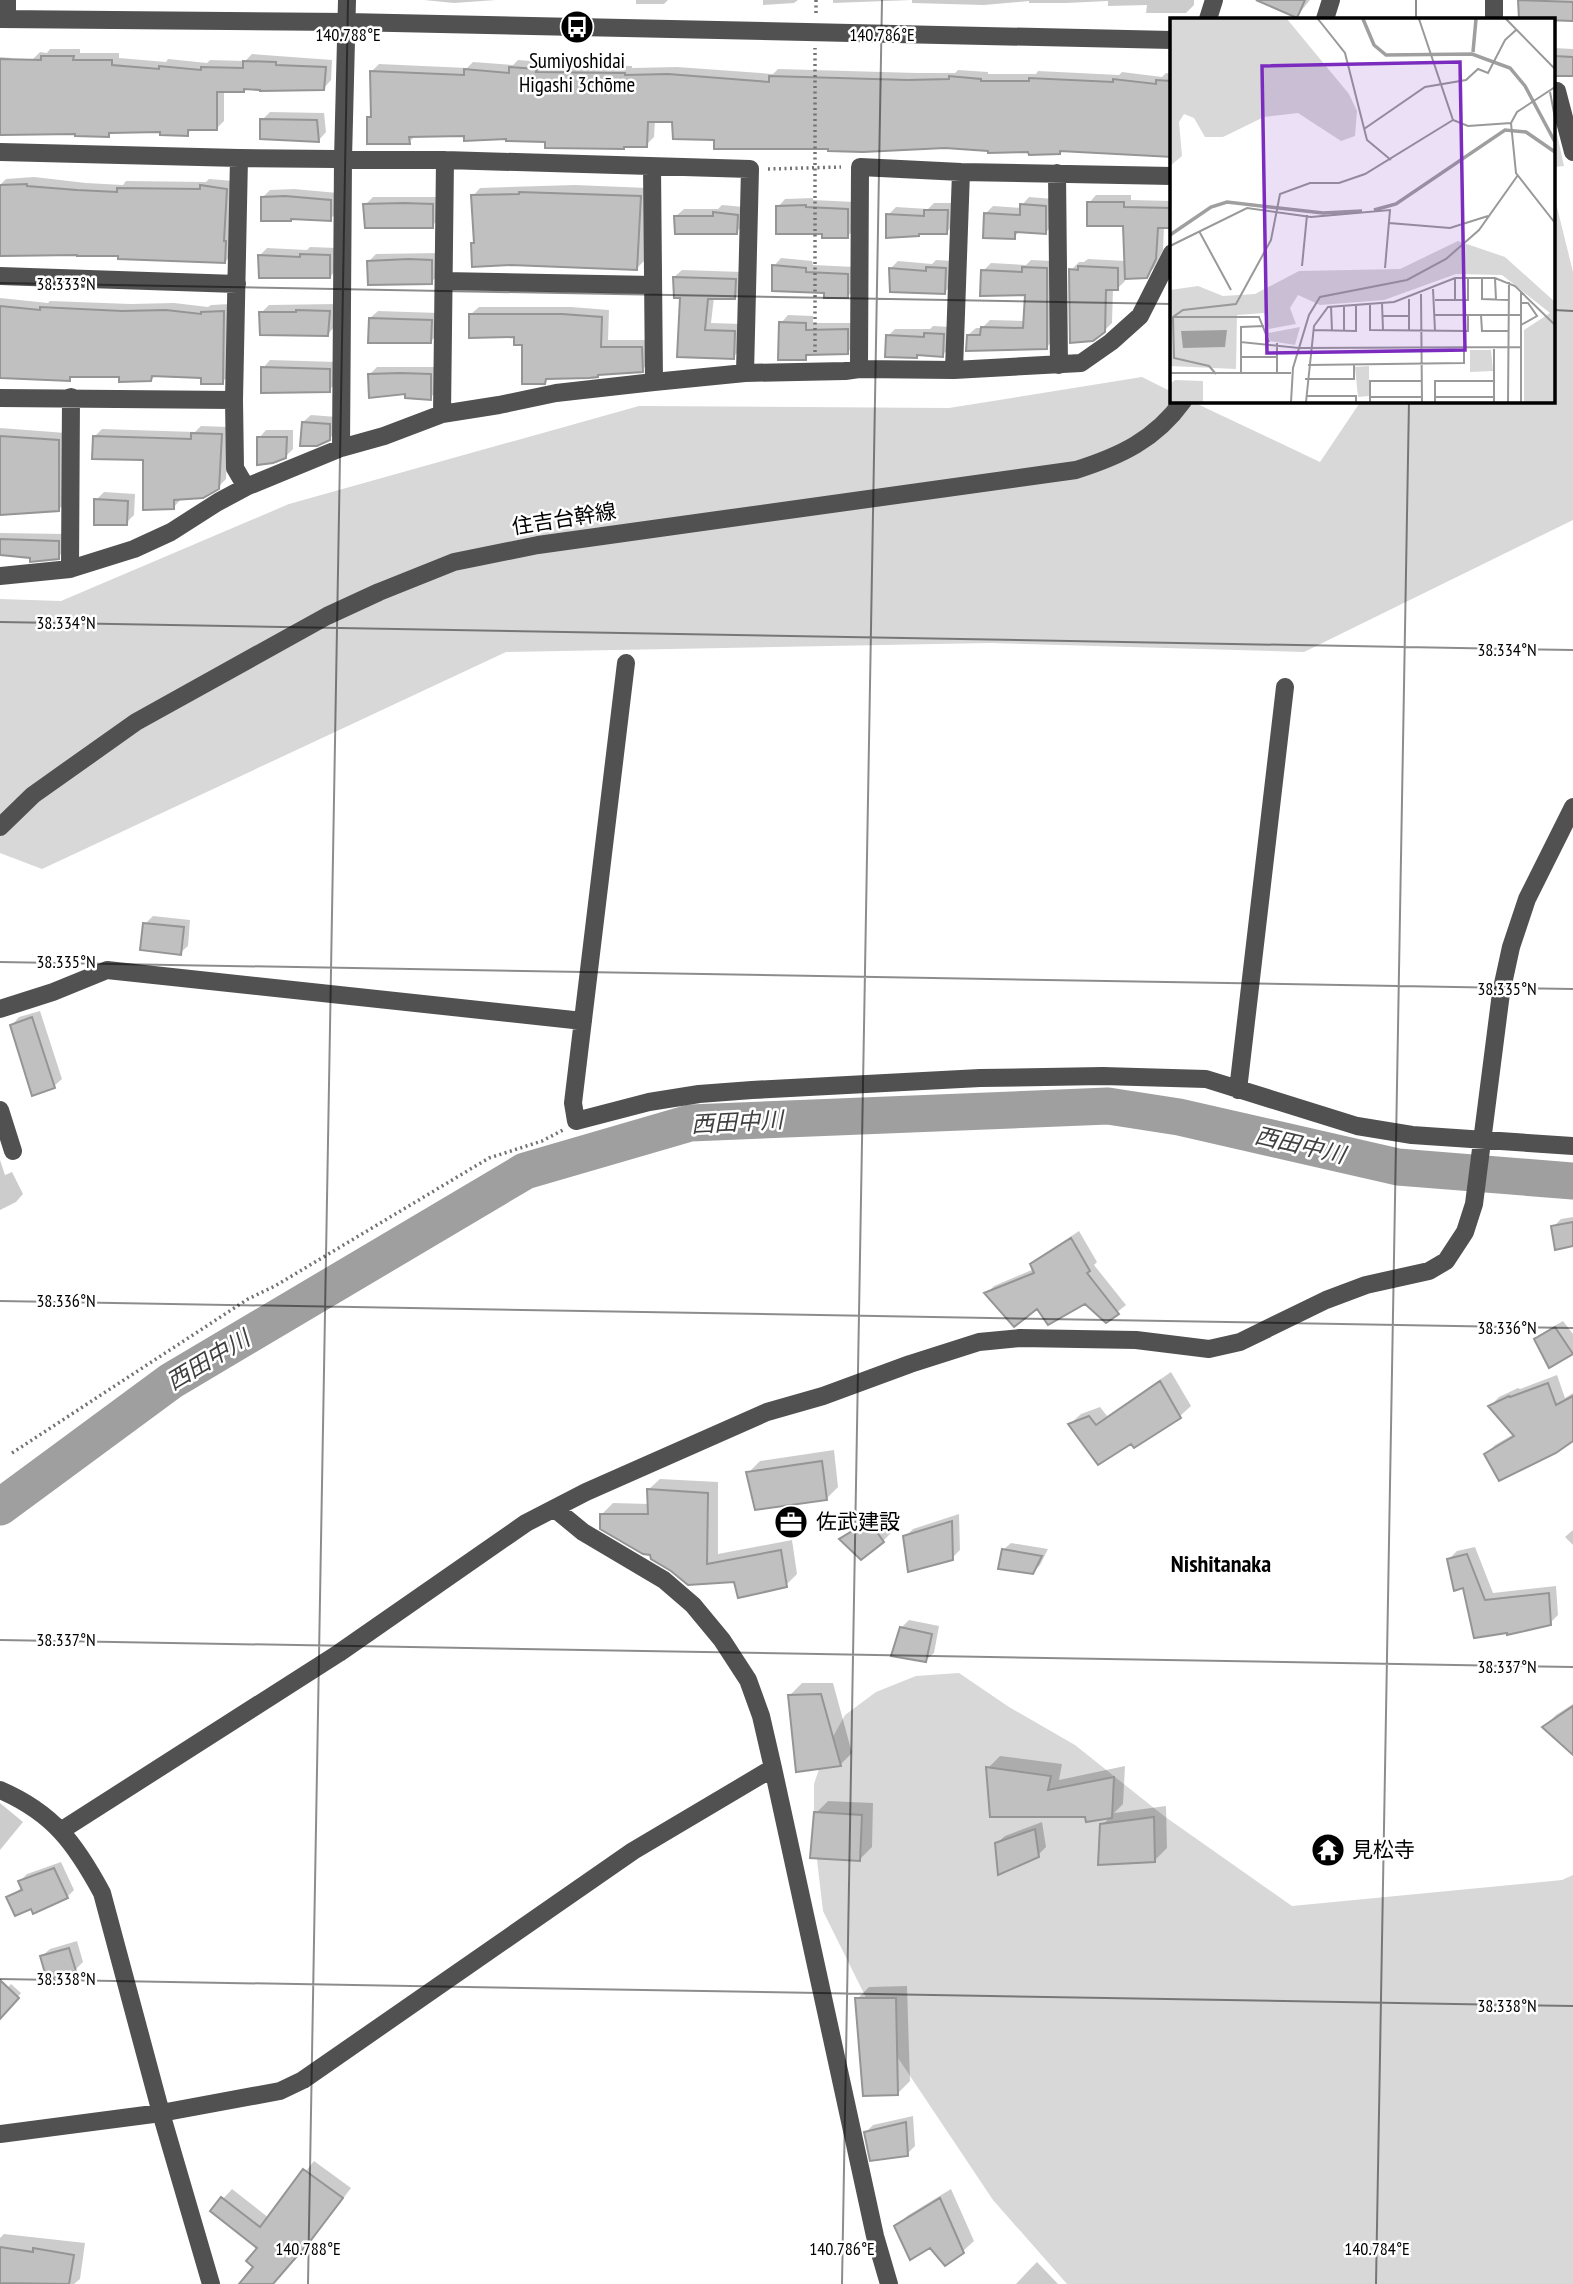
<svg xmlns="http://www.w3.org/2000/svg" width="1573" height="2284" viewBox="0 0 1573 2284" font-family="'PT Sans Narrow','Noto Sans JP',sans-serif">
<style>
.green{fill:#d8d8d8}
.shadow{fill:#0003}
.lines{fill:none;stroke-linecap:round;stroke-linejoin:round}
.river{stroke:#9f9f9f;stroke-width:37}
.building{fill:#c0c0c0;stroke:#959595;stroke-width:2}
.path{stroke:#737373;stroke-width:3.5;stroke-dasharray:2 3.5;stroke-linecap:butt}
.minor{stroke:#515151;stroke-width:18}
.ticks{fill:none;stroke:#000;stroke-width:2;stroke-opacity:0.45}
.labels{text-anchor:middle;stroke-width:5;stroke-linejoin:round;paint-order:stroke}
.poi-label{font-size:21px;fill:#000;stroke:#fff;text-anchor:start}
.street-label{font-size:21px;fill:#000;stroke:#fff}
.water-label{font-size:23px;font-style:italic;fill:#404040;stroke:#fff}
.quarter-label{font-size:24px;font-weight:bold;fill:#000;stroke:#fff}
.inset-river{fill:none;stroke:#9f9f9f;stroke-width:3.5}
.inset-road{fill:none;stroke:#999;stroke-width:2}
.view{fill:#7b2cbf;fill-opacity:0.15;stroke:#7b2cbf;stroke-width:3.5}
.inset-edge{fill:none;stroke:#000;stroke-width:3.5}
.ticks-label{font-size:18px;text-anchor:middle;fill:#000;stroke:#fff;stroke-width:5;stroke-linejoin:round;paint-order:stroke}
</style>
<rect width="100%" height="100%" fill="#fff"/>
<path class="green" d="M1554,120L1564,166L1554,167Z
M1554,195L1573,272V520L1304,652L990,643L506,652L42,869L0,853V599L61,601L289,504L639,406L949,408L1142,377L1172,392V401H1191L1320,462L1361,401H1554Z
M959,1673L1009,1707L1075,1745L1164,1816L1292,1906L1562,1880L1573,1875V2284H1067L993,2200L890,2046L823,1911L814,1834V1784L825,1751L845,1715L876,1692L916,1676Z"/>
<path class="shadow" d="M424,0H496L454,3Z
M636,0H668L664,4H636Z
M760,0H798L794,3L763,5V0Z
M833,0H1194V5L1186,13H1146L1147,5L1108,6V1L1066,3H1029V1L984,5L912,3V0L833,3Z
M1260,0H1310L1297,16Z
M1573,0V22H1570L1569,19H1520V0Z
M1554,48L1573,49V74H1554Z
M50,49H80V53H119V58L166,62L168,59L207,63L210,60L245,61L252,54L332,60L331,80L324,88L246,87L243,90L224,91V121L216,129L193,128L187,134L162,130L113,131L109,135L77,132H0V57L11,58L12,73L32,60L40,52L47,53Z
M518,60L543,62V65L632,66V68L677,67L773,74L778,69L917,73H955L958,70L988,72V74H1036L1038,71L1119,75L1122,72L1162,77L1166,73L1172,74V155L945,147H830L716,139L674,120H655L654,137L646,145L465,135H416L409,142L369,118L373,114L371,72L379,64L467,68L473,62L513,65Z
M270,112L324,113L326,132L319,140L262,120Z
M34,177L86,183L123,185L126,181L206,182L209,179L234,181L232,254L225,262L119,255H0V185L6,179Z
M575,185L648,188L644,261L636,269L473,244L476,241L473,196L480,188Z
M294,189L338,193V212L330,219L262,198L270,190Z
M1096,195H1131V200L1172,201V226H1164L1163,250L1154,268L1146,276L1125,277V281L1117,289L1113,288L1112,323L1104,331L1071,270L1079,262H1084L1088,259L1126,261L1125,225L1089,203Z
M373,197H440V218L432,226L365,205Z
M1029,197L1053,199V225L1046,232L1020,231L1014,237L985,214L993,206L1022,208V205Z
M813,198V200L855,202V228L848,236L778,207L785,199Z
M934,203H955L954,224L947,232L888,215L896,207L928,209Z
M722,205L744,207V225L736,232L676,216L684,209H718Z
M310,247L337,248V269L330,277L260,255L267,248L307,250Z
M439,253V275L431,282L369,261L376,254Z
M781,258L812,261L813,265L855,267V289L847,297L825,291L774,266Z
M936,260L953,261L952,284L945,292L890,269L898,261L932,264Z
M1031,260L1054,261V339L1047,347L968,335L976,328H982L990,320L1025,321L1027,293L983,271L991,263L1026,265Z
M682,270L743,272L742,290L735,297H714L711,323L742,324L741,349L733,357L679,355L682,296L674,277Z
M0,298L48,303L50,301L131,304L174,303L208,307L211,305L231,304L230,375L222,382L203,377L155,375L151,380L121,375H73L69,379L0,378Z
M336,304L335,326L328,334L261,313L269,305Z
M479,307H571L609,310L608,340H649V362L642,370L549,377L544,382L524,343L516,335L471,314Z
M378,311L439,313L438,334L431,341L370,318Z
M788,315L813,316V323H855V345L847,353H810L805,359L781,323Z
M933,326L951,327L950,348L942,355L919,354L916,356L888,336L895,329H930Z
M270,360L337,362V382L329,390L263,368Z
M377,367H438V390L430,398L406,392L370,374Z
M311,415L337,417V431L329,439L303,422Z
M201,426L229,427L226,479L218,487L181,499L174,507L145,458L94,437L102,429L195,432Z
M0,428L66,433V502L58,510L0,514Z
M266,430H293V449L285,457L259,438Z
M104,492L135,494L134,515L126,523L96,500Z
M0,533L66,534V549L58,557L0,554Z
M153,916L190,920L188,946L180,953L145,924Z
M40,1011L62,1079L54,1086L12,1025L19,1017Z
M0,1160L5,1175L12,1172L23,1194L16,1202L0,1210Z
M1573,1217V1244L1553,1227L1561,1219Z
M1079,1231L1097,1262L1094,1265L1126,1305L1106,1321L1085,1302L1037,1307L987,1293L994,1286L1034,1269L1032,1264L1040,1257Z
M1563,1321L1573,1334V1352L1550,1365L1536,1339L1544,1332Z
M1171,1372L1191,1406L1180,1416L1131,1442L1070,1424L1081,1414L1100,1407L1107,1416Z
M1557,1375L1565,1398L1573,1393V1438L1486,1454L1495,1445L1514,1434L1490,1406L1499,1397L1518,1388L1520,1389Z
M834,1450L838,1487L826,1499L748,1473L760,1461Z
M660,1479L718,1482V1554L792,1540L797,1574L786,1585L736,1580L652,1553L601,1515L613,1503L649,1504L648,1490Z
M959,1514L960,1550L952,1558L905,1537L913,1529Z
M877,1515L891,1533L883,1541L842,1539L849,1532Z
M1573,1530V1545L1565,1537Z
M1011,1543L1048,1549L1040,1565L1032,1573L1003,1550Z
M1475,1547L1493,1593L1556,1586L1558,1615L1550,1623L1476,1636L1464,1586L1449,1559L1457,1551Z
M909,1620L939,1626L934,1653L926,1660L901,1628Z
M802,1683H833L852,1753L840,1765L790,1695Z
M1573,1704V1752L1544,1727L1556,1715Z
M1000,1756L1062,1764L1059,1780L1125,1766L1123,1804L1114,1813L1166,1806L1167,1848L1155,1860L1102,1825L1111,1816H1086L988,1768Z
M828,1801L873,1803L872,1847L860,1859L816,1813Z
M0,1803L23,1822L0,1850Z
M1042,1822L1046,1847L1038,1855L997,1843L1005,1836Z
M61,1862L74,1890L67,1897H8L23,1887L20,1881L27,1874Z
M77,1941L83,1962L75,1970L42,1956L50,1949Z
M11,1984L21,1993L7,2009L0,2003V1996Z
M907,1986L910,2081L898,2093L857,1999L869,1987Z
M913,2116L915,2146L907,2154L866,2132L873,2125Z
M314,2161L351,2188L320,2229L273,2284H242L256,2267L260,2248L212,2211L232,2189L269,2218Z
M951,2189L974,2241L963,2251L931,2246L897,2226L907,2216Z
M4,2234L85,2243L80,2279L74,2284H22L0,2281V2238Z
M1037,2262L1058,2284H1016L1030,2269Z"/>
<g class="lines">
<path class="river" d="M0,1507L171,1381L525,1171L690,1123L1108,1106L1179,1117L1398,1167L1573,1181"/>
</g>
<path class="building" d="M1256,0H1305L1297,18Z
M1518,0L1573,2V21L1519,19Z
M41,56H74L73,60H112V65L159,69V66L201,70V67L243,68V61L276,62V65L326,67L324,90L260,91V90L244,89V92H217V130H188V136L160,135V132L109,133V137L75,136V134L0,135V59L41,60Z
M1554,56L1573,57V76H1554Z
M509,67L537,69L536,72L625,73V75L668,74L769,82V76L908,80L949,79V76L981,79V81H1029V78L1113,82V79L1156,84V80L1172,81V157L1060,151V154L1029,155L1028,152L988,153V151L945,148L863,152L828,151V149H714V140L673,139L672,122H648L647,147H624V149L545,148V142L506,141V139L464,141V136L409,137L410,144H367V117H371L370,71L464,75V69L509,73Z
M260,119L317,120L319,142L260,139Z
M27,184V186L77,190L117,192V188L200,189V185L227,189L224,241H226L225,263L118,259V256H77V255L0,256V185Z
M519,192L641,196L637,270L511,265L472,267L471,243H474L471,195L519,194Z
M285,196L331,200V221L291,219V221H261V197Z
M1087,202H1124V207L1172,208V228H1158L1156,259L1147,278L1125,279L1123,226H1087Z
M404,203L433,204V228H365L363,204Z
M1020,204L1046,206V234L1015,232V239L983,238L984,213L1020,215Z
M806,205V207L848,209V238H822V234H776V206Z
M924,210H948L947,234H919V236L886,238V214L924,216Z
M713,212L738,215L737,234H675L674,216H713Z
M300,254L330,255V278H259L258,255L300,257Z
M408,259L432,260V284L368,285L367,261Z
M772,265L806,268V272L848,274V298H824V293L772,291Z
M1078,266L1118,268V290H1106L1105,332L1093,341L1070,343L1069,269L1078,270Z
M926,267L946,268L945,294L890,292L889,268L926,271Z
M1022,267L1047,268V349L966,351L967,335H980L981,327L1023,328L1025,295L980,296L981,270L1022,272Z
M673,277L736,279L735,299H708L705,330L735,331L734,359L677,357L680,298H674Z
M0,306L40,310V307L122,311L166,310L201,314V312L224,311L223,384H201V378L152,376L151,381L119,382V377H70V381L0,378Z
M296,310L330,311L328,336L260,335L259,312H296Z
M469,314H562L602,317L601,347H642L643,372L598,375V377L589,378L546,379L545,384H522V345H514V337L469,338Z
M369,318L432,320L431,343H368Z
M779,322L806,323V330L848,329V354L806,355V360H778Z
M924,333L944,334L943,357L917,355V358L885,357L886,335L924,337Z
M261,367L330,369V392L261,393Z
M400,373L431,374V400L405,398V394L369,398L368,374Z
M302,422L330,424V440L317,446H300Z
M191,433L222,434L219,489L203,498L174,500V509L143,510V460L92,459L93,436L191,439Z
M0,436L59,440V511L0,515Z
M257,437H287L286,458L273,463L257,465Z
M94,499L128,501L127,525H94Z
M0,539L59,541V559L30,562V558L0,555Z
M143,923L184,927L181,955L140,950Z
M32,1017L55,1088L32,1096L10,1025Z
M1573,1222V1246L1555,1250L1551,1226Z
M1071,1238L1090,1271L1087,1273L1119,1314L1106,1323L1085,1304L1048,1325L1037,1309L1014,1327L984,1293L1034,1273L1030,1264Z
M1555,1327L1573,1354L1549,1368L1534,1339Z
M1160,1381L1181,1418L1134,1448L1131,1444L1098,1465L1068,1424L1089,1416L1096,1425Z
M1548,1383L1556,1405L1573,1396V1441L1556,1453L1499,1481L1484,1454L1514,1436L1488,1406L1509,1396L1510,1397Z
M822,1461L827,1500L755,1510L746,1472Z
M647,1489L708,1493L707,1564L781,1550L787,1587L738,1598L734,1582L688,1585L671,1571L651,1559L650,1555L643,1554L600,1529V1514H648Z
M869,1521L884,1542L861,1560L839,1539Z
M952,1521L953,1560L908,1572L903,1536Z
M1002,1549L1042,1556L1033,1574L998,1569Z
M1467,1554L1485,1600L1549,1593L1551,1625L1507,1635V1633L1474,1638L1463,1588L1454,1591L1447,1559Z
M900,1627L932,1634L926,1662L891,1656Z
M821,1694L841,1766L796,1772L788,1695Z
M1573,1706V1755L1542,1727Z
M986,1767L1051,1776L1048,1790L1114,1777L1112,1818L1086,1822L1085,1817H990Z
M814,1812L862,1815L860,1861L810,1858Z
M1154,1817L1155,1862L1098,1865L1100,1824Z
M1035,1829L1039,1857L998,1875L995,1843Z
M54,1868L68,1898L33,1914L31,1909L15,1916L6,1897L22,1890L18,1881Z
M69,1948L76,1971L47,1980L40,1956Z
M0,1980L19,1998L0,2019Z
M855,1998H896L898,2095L863,2096Z
M906,2122L908,2156L870,2161L864,2132Z
M303,2169L343,2198L311,2240L273,2284H239L253,2267L246,2261L257,2248L210,2211L221,2197L260,2227Z
M940,2198L964,2253L945,2266L930,2248L910,2260L894,2226Z
M0,2247L33,2252V2248L74,2255L69,2284L0,2283Z"/>
<g class="lines">
<path class="path" d="M816,13V0
M768,169L841,167
M815,352V48
M12,1453L248,1299L275,1286L489,1158L542,1141L563,1130"/>
<path class="minor" d="M0,19L347,22L1172,40
M7,19V0
M1208,19L1214,0
M1325,19L1331,0
M1494,19V0
M1557,91L1573,152
M0,152L239,158L445,160L750,169L745,373
M239,158L234,400L235,468L246,487
M652,167L654,382
M1057,173L1059,365
M0,276L237,284
M444,281L653,285
M859,369L860,167L961,172L1172,176
M954,370L961,172
M0,398L234,400
M442,414L445,160
M341,448L343,159L347,0
M70,569L71,397
M0,576L70,569L134,549L171,532L218,502L246,487L341,448L384,436L442,414L499,405L556,393L654,382L745,373L845,371L859,369L954,370L1081,363L1111,342L1140,316L1172,253
M626,663L573,1103L576,1121L649,1102L699,1094L752,1090L980,1078L1103,1076L1206,1079L1357,1126L1412,1135L1573,1146
M0,827L33,795L136,722L327,616L379,592L454,562L538,545L1076,470C1120,456 1155,440 1183,401
M0,1009L53,992L107,970L583,1021
M1238,1090L1285,687
M0,1110L13,1151
M555,1509L583,1532L664,1580L693,1605L722,1640L748,1680L761,1716L773,1768L875,2236L889,2284
M0,1790C53,1813 75,1843 102,1893L161,2113L211,2284
M62,1830L339,1653L526,1523L586,1492L767,1412L823,1396L910,1364L979,1342L1020,1338L1136,1340L1209,1349L1240,1342L1326,1300L1366,1285L1429,1271L1446,1261L1465,1232L1474,1204L1501,993L1511,947L1527,899L1573,807
M0,2134L161,2113L280,2091L303,2080L633,1851L773,1768"/>
</g>
<path class="ticks" d="M1416,19V0M0,283L1172,304M1554,310L1573,311M0,622L1573,650M0,962L1573,989M0,1301L1573,1328M0,1640L1573,1667M0,1979L1573,2006M308,2284L348,0M842,2284L882,0M1376,2284L1409,401"/>
<defs>
<symbol id="bus-disc" viewBox="-11 -11 22 22"><circle r="9.5" fill="#000" stroke="#fff"/><path d="M-5-6H5V4H4V6H2V4H-2V6H-4V4H-5ZM-3.5-4V0h7V-4ZM-3.5 1.2v1.5H-2V1.2ZM2 1.2v1.5H3.5V1.2Z" fill="#fff"/></symbol>
<symbol id="office-disc" viewBox="-11 -11 22 22"><circle r="9.5" fill="#000" stroke="#fff"/><path d="M-6-3h4V-5.5h4V-3h4V5H-6ZM-1-4.5V-3h2v-1.5ZM-6 0V1H6V0Z" fill="#fff"/></symbol>
<symbol id="temple-disc" viewBox="-11 -11 22 22"><circle r="9.5" fill="#000" stroke="#fff"/><path d="M0-6L5-2H3V0L6.5 2.5H4V6H1.5V3h-3V6H-4V2.5H-6.5L-3 0V-2H-5Z" fill="#fff"/></symbol>
</defs>
<g fill-rule="evenodd">
<use href="#bus-disc" x="558" y="8" width="38" height="38"/>
<use href="#office-disc" x="772" y="1503" width="38" height="38"/>
<use href="#temple-disc" x="1309" y="1831" width="38" height="38"/>
</g>
<g class="labels">
<g class="poi-label">
<text x="577" y="68" text-anchor="middle">Sumiyoshidai<tspan x="577" dy="24">Higashi 3chōme</tspan></text>
<text x="816" y="1529">佐武建設</text>
<text x="1352" y="1857">見松寺</text>
</g>
<g class="street-label">
<text transform="translate(564 519) rotate(-9)" y="7">住吉台幹線</text>
</g>
<g class="water-label">
<text transform="translate(737 1122) rotate(-3)" y="8">西田中川</text>
<text transform="translate(1300 1145) rotate(13)" y="8">西田中川</text>
<text transform="translate(208 1360) rotate(-31)" y="8">西田中川</text>
</g>
<g class="quarter-label">
<text x="1221" y="1572">Nishitanaka</text>
</g>
</g>
<g transform="translate(1170 18)">
<rect width="385" height="385" fill="#fff"/>
<path d="M0,1H117L179,76L187,93L185,118L171,123L128,95L94,99L53,119H35L24,100L14,96L9,104L12,138L0,148ZM288,223L335,239L385,284V384H354V312L380,295L332,257L286,256L214,282L150,287L128,277L120,290L126,306L99,311L94,295L67,297L66,351L0,348V272L28,268L53,278L85,276L129,253L230,251ZM130,309L125,327L100,323L98,315ZM300,332H321L323,353L300,354ZM199,348V378L188,379L185,349ZM5,362L33,363V384H0V366Z" fill="#d8d8d8"/>
<path d="M57,312L55,329L13,330L11,313Z" fill="#9f9f9f"/>
<path class="inset-river" d="M193,1L204,27L216,37L302,36L340,50L355,68L385,124M303,34L306,1M204,192L226,186L335,112L356,114L385,134M0,217L41,189L57,184L153,195L192,193"/>
<path class="inset-road" d="M148,1L175,35L197,122L221,142M249,1L283,102L298,108L341,105M336,1L385,51M385,69L347,94L341,105L346,155L385,205M380,74L385,100M194,111L255,69L296,62L308,51L318,55L335,22L346,12M219,205L280,210L318,198M29,213L61,272M0,228L77,190L141,199L220,192L215,250M132,248L137,197M312,259V281L339,282M285,260V282M325,260L326,282M263,271L265,313M351,274V384M251,276L252,384M239,281V313M265,282H298V259M212,285L213,312M351,285H358L367,298L351,307M200,287V312L298,313V297M161,288L162,313M265,297H350M311,297L312,313H339M212,298H238M4,299H89L99,324M144,312L186,313V287M174,312V287M71,324V309L94,308M107,325V355M324,331V384M71,339H107M138,347L294,345V330M0,355H121M71,355V324L129,330L351,329M46,356L39,348L4,340L3,299L13,292L66,286L101,222L110,176L140,165H169L195,156L283,102M135,361H184V347M136,378H186V384M200,379H252M265,379H324M121,384L123,350L139,297L150,279L237,262L276,241L309,212L348,157M136,384L144,308L158,289L224,284L285,260H325L345,268L385,307M200,384V363H252M265,384V363H324M338,384L339,264"/>
<path class="view" d="M290,44L295,332L97,335L92,48Z"/>
<rect width="385" height="385" class="inset-edge"/>
</g>
<g class="ticks-label">
<text x="348" y="41">140.788°E</text>
<text x="882" y="41">140.786°E</text>
<text x="66" y="290">38.333°N</text>
<text x="66" y="629">38.334°N</text>
<text x="1507" y="656">38.334°N</text>
<text x="66" y="968">38.335°N</text>
<text x="1507" y="995">38.335°N</text>
<text x="66" y="1307">38.336°N</text>
<text x="1507" y="1334">38.336°N</text>
<text x="66" y="1646">38.337°N</text>
<text x="1507" y="1673">38.337°N</text>
<text x="66" y="1985">38.338°N</text>
<text x="1507" y="2012">38.338°N</text>
<text x="308" y="2255">140.788°E</text>
<text x="842" y="2255">140.786°E</text>
<text x="1377" y="2255">140.784°E</text>
</g>
</svg>
